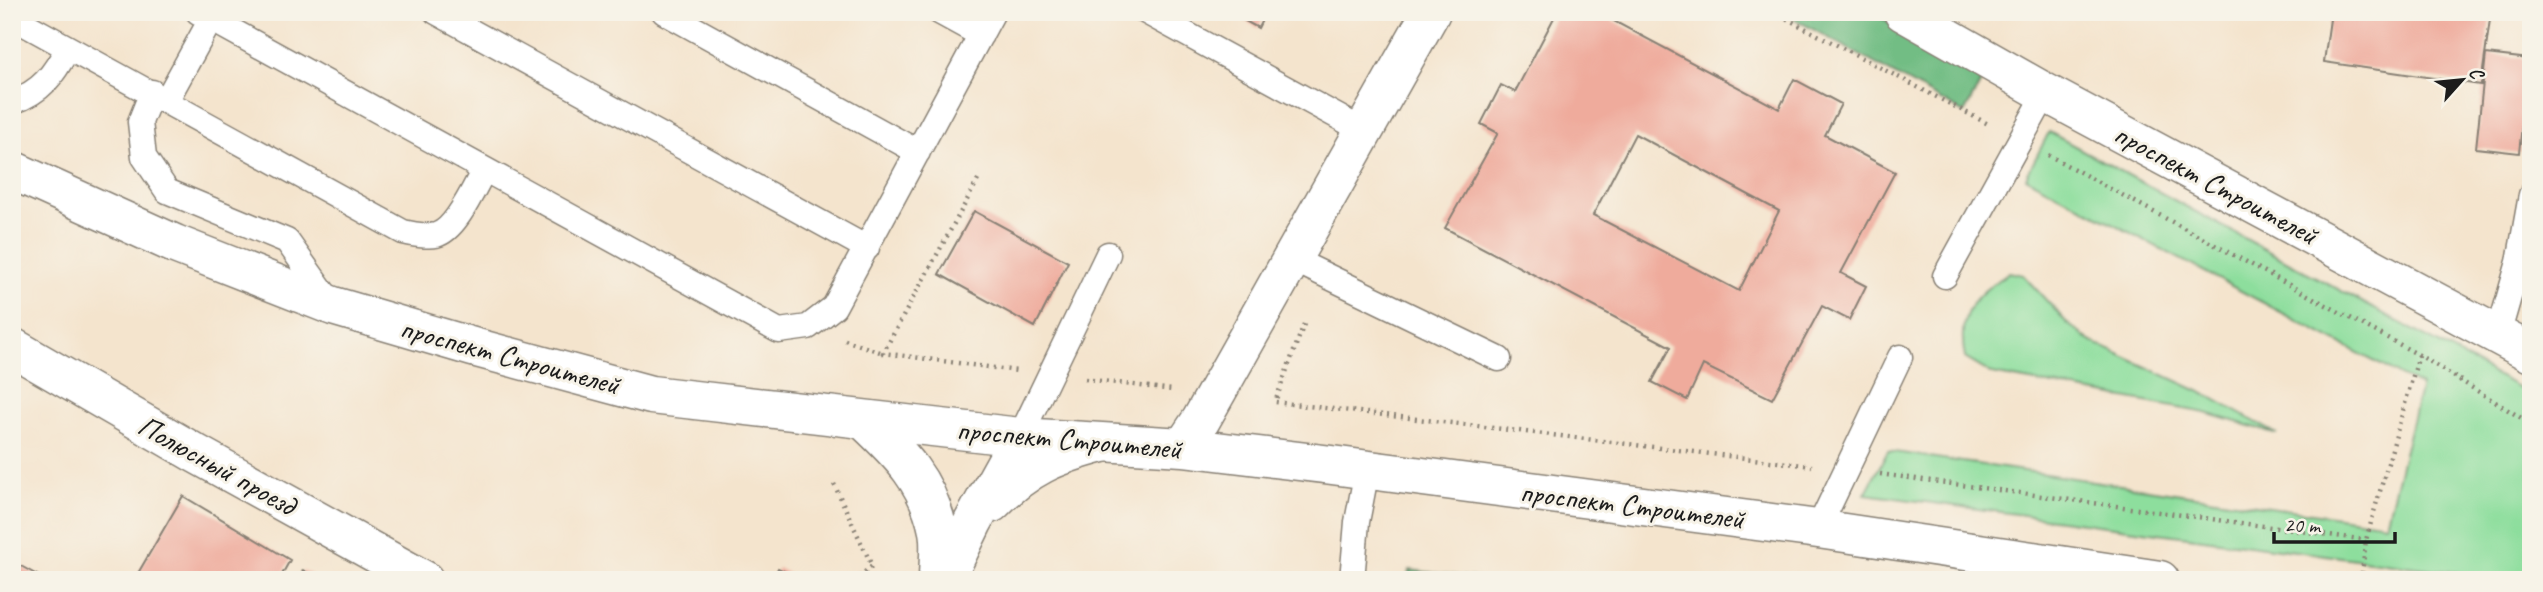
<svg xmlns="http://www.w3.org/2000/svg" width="2543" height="592" viewBox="0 0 2543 592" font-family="Caveat,sans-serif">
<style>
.green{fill:#8dde9d;stroke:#547d5c;stroke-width:2}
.forest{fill:#72bd84;stroke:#476c50;stroke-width:2}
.building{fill:#efab9c;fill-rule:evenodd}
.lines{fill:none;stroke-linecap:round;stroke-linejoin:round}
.lane-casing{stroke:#888074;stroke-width:27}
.street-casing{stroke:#888074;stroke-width:41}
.secondary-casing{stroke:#888074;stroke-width:41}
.primary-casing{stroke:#888074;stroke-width:41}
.path{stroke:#888074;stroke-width:4.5;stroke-dasharray:2 5;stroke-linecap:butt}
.lane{stroke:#fff;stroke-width:24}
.street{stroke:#fff;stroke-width:38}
.secondary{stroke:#fff;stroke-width:38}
.primary{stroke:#fff;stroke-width:38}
.labels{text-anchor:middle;stroke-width:6;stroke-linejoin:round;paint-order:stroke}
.street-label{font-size:30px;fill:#1c1c1c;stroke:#f7f3e8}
</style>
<rect width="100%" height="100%" fill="#f7f3e8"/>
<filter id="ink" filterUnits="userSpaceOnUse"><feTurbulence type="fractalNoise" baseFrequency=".0143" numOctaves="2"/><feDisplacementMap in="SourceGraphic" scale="14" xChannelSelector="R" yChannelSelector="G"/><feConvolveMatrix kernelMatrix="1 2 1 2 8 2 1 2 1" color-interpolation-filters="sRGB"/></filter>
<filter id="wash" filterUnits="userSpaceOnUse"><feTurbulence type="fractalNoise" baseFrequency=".00686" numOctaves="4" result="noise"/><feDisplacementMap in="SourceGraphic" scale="28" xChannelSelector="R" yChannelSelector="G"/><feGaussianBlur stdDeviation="1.57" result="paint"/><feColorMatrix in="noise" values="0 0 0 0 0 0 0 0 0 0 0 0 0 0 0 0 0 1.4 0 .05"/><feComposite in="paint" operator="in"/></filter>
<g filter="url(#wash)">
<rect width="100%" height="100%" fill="#f4e4cd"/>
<path class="green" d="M2049,132L2531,394V580H2513L1865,494L1888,451L2386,524L2421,386L2032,181L2026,177Z
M2009,272L2023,275L2068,324L2090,341L2205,394L2277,434L2206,413L1992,374L1965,358C1956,311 1974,297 2009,272Z"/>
<path class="forest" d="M1782,12H1871L1985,75L1964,113Z
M1409,570L1491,580H1408Z"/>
<g id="blocks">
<path class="building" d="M1229,12H1266L1258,28Z
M1557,12H1597L1779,109L1794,79L1841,104L1825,135L1895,172L1841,273L1866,286L1849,320L1822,306L1772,399L1703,365L1687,400L1652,382L1671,347L1445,228L1498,133L1481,124L1501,85L1515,92ZM1635,134L1779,211L1739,291L1593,215Z
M2331,12H2491L2481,85L2324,62Z
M2486,54L2529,59L2519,153L2476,148Z
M974,211L1068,262L1035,327L939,274Z
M183,496L290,560L279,580H134Z
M19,565L46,580H12Z
M778,568L801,580H772Z
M303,570L320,580H297Z"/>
</g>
</g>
<g filter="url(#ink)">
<use href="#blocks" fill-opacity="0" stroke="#888074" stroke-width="2"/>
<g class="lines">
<defs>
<path id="lane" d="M198,12L779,331L808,327L834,307L993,12
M436,12L867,248
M664,12L918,152
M939,12L981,35
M1146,12L1364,131
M12,17L403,232C414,234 424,237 436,235C456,230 474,188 484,170
M152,92L140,122L144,157L167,191L287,241L331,303
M166,101L215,12
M12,102C42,92 54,74 68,48
M1292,259L1499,359
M1945,276L2046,93
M2498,335L2519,262L2531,195
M1020,437L1108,254
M1818,529L1900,357
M1352,580L1357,522L1367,470"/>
<path id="street" d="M12,347L193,452L424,580"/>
<path id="secondary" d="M865,421C900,454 928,481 938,531C941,546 938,564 938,580
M992,503C1028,466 1054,456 1103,443
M945,580L973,522L1020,437"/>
<path id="primary" d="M1903,12L2046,93L2531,353
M12,170L175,244L333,306L473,347L651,395L1020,437L1183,447L1324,464L1818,529L2160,580
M1183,447L1201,420L1431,12"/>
</defs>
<use href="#lane" class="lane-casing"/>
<use href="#street" class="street-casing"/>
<use href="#secondary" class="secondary-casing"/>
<use href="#primary" class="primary-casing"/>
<path class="path" d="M1774,12L1990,125
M2048,155L2419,355L2531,424
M978,180L883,353L1017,371
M1304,324L1275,402L1812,466
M845,340L883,353
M1085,379L1173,390
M1880,474L2366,540
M834,484L872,566L855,580
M2361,580L2366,540L2419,355"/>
<use href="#lane" class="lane"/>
<use href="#street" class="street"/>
<use href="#secondary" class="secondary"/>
<use href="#primary" class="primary"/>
</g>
</g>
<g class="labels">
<g class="street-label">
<text transform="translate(2216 184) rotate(28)" y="10">проспект Строителей</text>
<text transform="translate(510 356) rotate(15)" y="10">проспект Строителей</text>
<text transform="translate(1069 439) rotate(5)" y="10">проспект Строителей</text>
<text transform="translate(217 465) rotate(29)" y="10">Полюсный проезд</text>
<text transform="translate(1632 505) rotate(7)" y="10">проспект Строителей</text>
</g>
</g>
<rect width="2543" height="592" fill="none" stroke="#f7f3e8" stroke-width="42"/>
<g transform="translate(2462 80) rotate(63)" stroke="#f7f3e8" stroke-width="5" paint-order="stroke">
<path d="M0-5L12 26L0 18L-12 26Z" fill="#1c1c1c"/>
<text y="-10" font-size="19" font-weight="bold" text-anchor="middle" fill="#1c1c1c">С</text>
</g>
<path d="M2274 532v10h121v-10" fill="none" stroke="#1c1c1c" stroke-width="3.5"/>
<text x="2284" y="532" font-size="21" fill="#1c1c1c" stroke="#f7f3e8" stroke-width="5" paint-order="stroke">20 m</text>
</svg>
